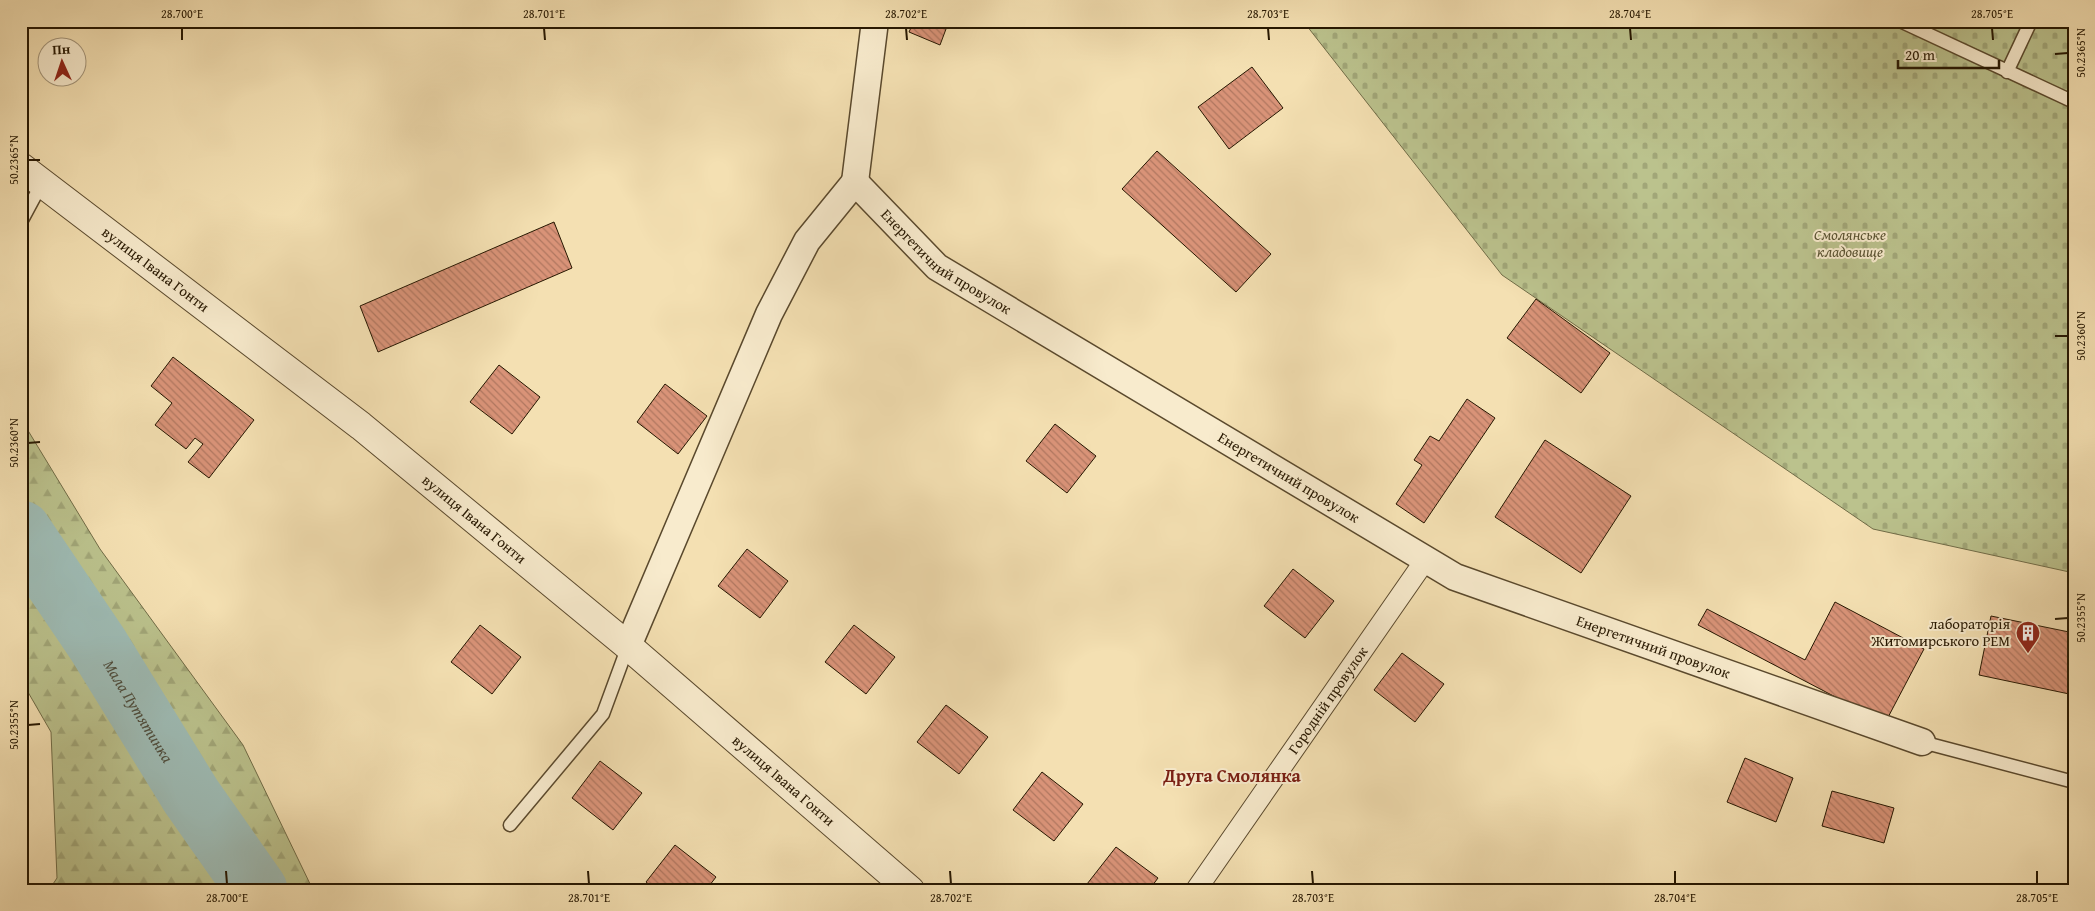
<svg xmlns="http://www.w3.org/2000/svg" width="2095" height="911" viewBox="0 0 2095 911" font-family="'Gentium Book Plus',serif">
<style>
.forest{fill:url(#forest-firs);stroke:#706c47}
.cemetery{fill:url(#cemetery-stones);stroke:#706c47}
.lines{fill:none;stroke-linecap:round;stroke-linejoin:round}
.river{stroke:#9ebbb4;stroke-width:61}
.building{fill:url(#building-back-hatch);stroke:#261701}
.service-casing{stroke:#5a492d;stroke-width:15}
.pedestrian-casing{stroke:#5a492d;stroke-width:22}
.minor-casing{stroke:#5a492d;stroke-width:29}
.tertiary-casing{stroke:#5a492d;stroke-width:30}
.service{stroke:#f8ebcd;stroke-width:12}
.pedestrian{stroke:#f8ebcd;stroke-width:20}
.minor{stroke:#f8ebcd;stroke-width:26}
.tertiary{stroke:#f8ebcd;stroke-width:28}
.ticks{fill:none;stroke:#261701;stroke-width:2}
.labels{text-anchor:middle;stroke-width:4;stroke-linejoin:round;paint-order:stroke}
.park-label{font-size:15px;font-style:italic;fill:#5a5332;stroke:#f8ebcd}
.street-label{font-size:15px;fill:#261701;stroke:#f8ebcd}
.poi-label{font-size:15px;fill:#261701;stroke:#f8ebcd;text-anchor:end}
.water-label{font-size:16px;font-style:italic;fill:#505040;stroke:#f8ebcd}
.quarter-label{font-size:18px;font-weight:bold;fill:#7a1f14;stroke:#f8ebcd}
.neatline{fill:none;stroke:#261701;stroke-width:2}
.ticks-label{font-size:12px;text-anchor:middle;fill:#261701}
</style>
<defs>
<pattern id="forest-firs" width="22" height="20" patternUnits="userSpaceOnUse" patternTransform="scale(1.25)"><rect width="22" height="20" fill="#bbc28d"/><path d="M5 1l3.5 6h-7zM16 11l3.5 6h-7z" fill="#a1a678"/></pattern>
<pattern id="cemetery-stones" width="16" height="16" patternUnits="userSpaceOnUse" patternTransform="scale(1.25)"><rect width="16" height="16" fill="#bbc28d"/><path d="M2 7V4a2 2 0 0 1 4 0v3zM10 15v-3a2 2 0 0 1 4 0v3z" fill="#a1a678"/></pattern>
<pattern id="building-back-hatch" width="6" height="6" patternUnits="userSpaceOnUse" patternTransform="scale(1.25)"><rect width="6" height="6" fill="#d99378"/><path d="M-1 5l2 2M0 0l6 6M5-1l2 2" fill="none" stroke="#b07760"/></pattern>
</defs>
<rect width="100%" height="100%" fill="#f4e0b2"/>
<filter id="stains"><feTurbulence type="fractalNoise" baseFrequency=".004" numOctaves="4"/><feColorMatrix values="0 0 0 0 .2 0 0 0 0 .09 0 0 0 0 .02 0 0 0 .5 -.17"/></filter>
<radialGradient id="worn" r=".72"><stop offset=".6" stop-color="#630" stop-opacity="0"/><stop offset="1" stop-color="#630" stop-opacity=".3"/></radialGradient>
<path class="forest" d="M21,419L100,549L243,745L313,890H49L57,878L51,732L21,680Z"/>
<path class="cemetery" d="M1303,21H2074V573L1873,529L1502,275Z"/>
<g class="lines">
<path class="river" id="s1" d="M21,531L98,645L191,796L257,890"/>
</g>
<path class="building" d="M914,21H949L940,45L909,32Z
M1252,67L1283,108L1229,149L1198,107Z
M1157,151L1271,254L1236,292L1122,189Z
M554,222L572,268L378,352L360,306Z
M1536,299L1610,353L1581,393L1507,338Z
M173,357L254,420L209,478L188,462L203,444L195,438L186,449L155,425L172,403L151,386Z
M499,365L540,397L512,434L470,402Z
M665,384L707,416L678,454L637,422Z
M1467,399L1495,418L1424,523L1396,504L1422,465L1414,460L1430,436L1439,441Z
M1055,424L1096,456L1067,493L1026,461Z
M1545,440L1631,496L1581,573L1495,517Z
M747,549L788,581L760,618L718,586Z
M1293,569L1334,601L1305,638L1264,606Z
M1835,602L1924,649L1885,723L1698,625L1707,609L1805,660Z
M1991,616L2074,633V695L1979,675Z
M480,625L521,657L492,694L451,662Z
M854,625L895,657L866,694L825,662Z
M1402,653L1444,684L1415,722L1374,690Z
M946,705L988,737L959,774L917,742Z
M1745,758L1793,778L1776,822L1727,802Z
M600,761L642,793L613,830L572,798Z
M1042,772L1083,804L1054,841L1013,810Z
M1832,791L1894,808L1884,843L1822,826Z
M675,845L716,877L706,890H656L646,882Z
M1116,847L1158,878L1149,890H1095L1087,884Z"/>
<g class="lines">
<defs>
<path id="service" d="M1900,21L2074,102
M2007,72L2031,21
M21,222L42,183
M1922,742L2074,782
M510,825L603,714L628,646"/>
<g id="pedestrian">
<path id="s2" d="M1196,890L1426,559"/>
</g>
<g id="minor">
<path id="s3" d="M855,182L937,267L1455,577L1922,742"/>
<path d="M855,182L875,21"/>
<path d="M628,646L769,314L807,241L855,182"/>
</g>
<g id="tertiary">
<path id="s4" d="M21,167L361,426L628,646L910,890"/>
</g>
</defs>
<use href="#service" class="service-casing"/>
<use href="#pedestrian" class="pedestrian-casing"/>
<use href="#minor" class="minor-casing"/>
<use href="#tertiary" class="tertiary-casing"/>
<use href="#service" class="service"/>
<use href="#pedestrian" class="pedestrian"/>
<use href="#minor" class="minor"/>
<use href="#tertiary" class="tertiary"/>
</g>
<path class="ticks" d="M182,28V40M544,28L545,40M906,28L907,40M1268,28L1269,40M1630,28L1631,40M1992,28L1993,40M2055,54L2068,53M28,160H40M2055,336H2068M28,443L40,442M2055,619L2068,618M28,725L40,724M226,871L227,884M588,871L589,884M950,871L951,884M1312,871L1313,884M1675,871V884M2037,871V884"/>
<defs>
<symbol id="building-pin" viewBox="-11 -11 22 30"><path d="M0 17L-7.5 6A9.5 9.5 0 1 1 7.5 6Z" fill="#8f2418" stroke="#f8ebcd"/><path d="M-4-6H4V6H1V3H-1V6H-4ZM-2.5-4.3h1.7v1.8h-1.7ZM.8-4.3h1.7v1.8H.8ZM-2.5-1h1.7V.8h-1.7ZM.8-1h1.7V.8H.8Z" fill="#fff"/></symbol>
</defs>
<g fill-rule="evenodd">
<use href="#building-pin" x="2014" y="619" width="28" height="38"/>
</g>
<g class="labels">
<g class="park-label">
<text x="1850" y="240">Смолянське<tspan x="1850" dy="17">кладовище</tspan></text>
</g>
<g class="street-label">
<text dy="5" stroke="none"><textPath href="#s3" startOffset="122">Енергетичний провулок</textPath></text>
<text dy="5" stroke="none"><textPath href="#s4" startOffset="169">вулиця Івана Гонти</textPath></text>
<text dy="5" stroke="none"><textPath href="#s3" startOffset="528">Енергетичний провулок</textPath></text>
<text dy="5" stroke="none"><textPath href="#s4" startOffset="574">вулиця Івана Гонти</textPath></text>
<text dy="5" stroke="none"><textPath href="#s3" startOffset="932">Енергетичний провулок</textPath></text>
<text dy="5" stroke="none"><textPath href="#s2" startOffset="231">Городній провулок</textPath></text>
<text dy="5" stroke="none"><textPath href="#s4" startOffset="979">вулиця Івана Гонти</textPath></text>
</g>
<g class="poi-label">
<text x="2010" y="629">лабораторія<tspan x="2010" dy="17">Житомирського РЕМ</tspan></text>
</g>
<g class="water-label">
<text dy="6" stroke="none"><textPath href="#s1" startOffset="215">Мала Путятинка</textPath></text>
</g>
<g class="quarter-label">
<text x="1232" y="782">Друга Смолянка</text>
</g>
</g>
<rect width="2095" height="911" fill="none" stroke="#f4e0b2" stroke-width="55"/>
<g transform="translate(62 62) rotate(357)"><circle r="24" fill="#f8ebcd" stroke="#a4967b"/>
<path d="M0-4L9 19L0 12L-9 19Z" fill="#8f2418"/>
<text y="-8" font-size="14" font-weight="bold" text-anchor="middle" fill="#261701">Пн</text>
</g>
<path d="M1898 60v8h101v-8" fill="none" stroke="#261701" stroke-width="2.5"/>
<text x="1905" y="60" font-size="15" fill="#261701" stroke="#f8ebcd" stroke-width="4" paint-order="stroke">20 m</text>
<rect x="28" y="28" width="2040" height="856" class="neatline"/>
<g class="ticks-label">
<text x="182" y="18">28.700°E</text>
<text x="544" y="18">28.701°E</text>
<text x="906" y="18">28.702°E</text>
<text x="1268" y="18">28.703°E</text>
<text x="1630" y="18">28.704°E</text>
<text x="1992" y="18">28.705°E</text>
<text transform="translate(2081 53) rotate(-90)" y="4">50.2365°N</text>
<text transform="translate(14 160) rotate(-90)" y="4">50.2365°N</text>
<text transform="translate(2081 336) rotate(-90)" y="4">50.2360°N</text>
<text transform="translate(14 443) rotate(-90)" y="4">50.2360°N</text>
<text transform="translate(2081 618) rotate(-90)" y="4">50.2355°N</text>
<text transform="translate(14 725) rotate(-90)" y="4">50.2355°N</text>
<text x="227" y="902">28.700°E</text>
<text x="589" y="902">28.701°E</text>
<text x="951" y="902">28.702°E</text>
<text x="1313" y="902">28.703°E</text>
<text x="1675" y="902">28.704°E</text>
<text x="2037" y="902">28.705°E</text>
</g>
<rect width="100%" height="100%" filter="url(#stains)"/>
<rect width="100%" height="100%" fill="url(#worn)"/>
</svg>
